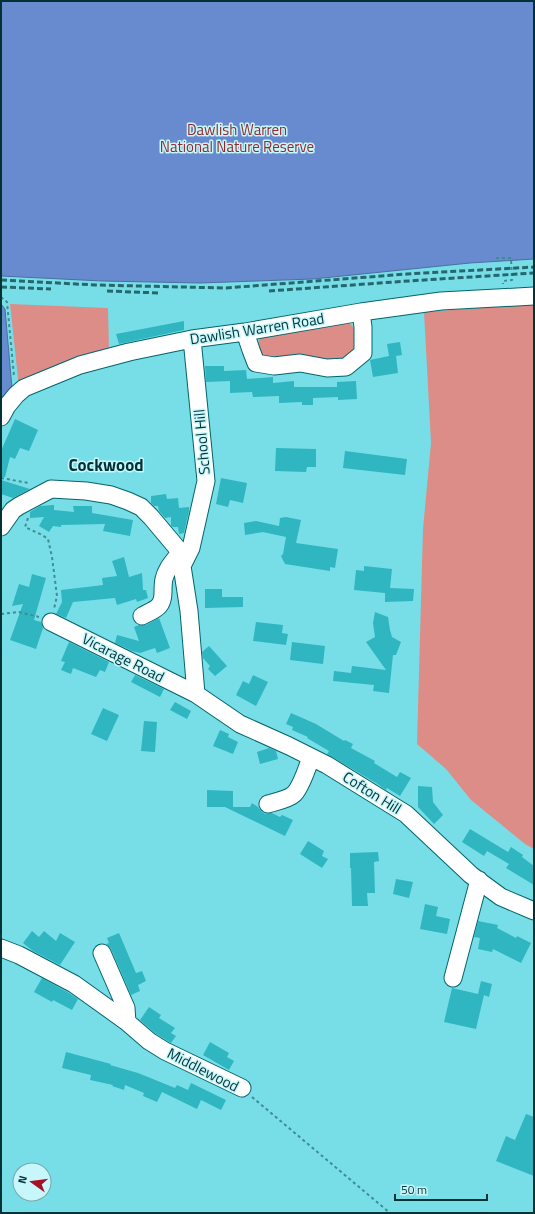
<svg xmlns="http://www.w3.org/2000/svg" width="535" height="1214" viewBox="0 0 535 1214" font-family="'Titillium Web',sans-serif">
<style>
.green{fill:#dc8d88}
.water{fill:#688ace;stroke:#4970a0}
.building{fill:#2fb6c1}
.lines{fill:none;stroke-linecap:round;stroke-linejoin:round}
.minor-casing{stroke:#02646c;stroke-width:19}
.path{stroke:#3f8c93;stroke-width:2;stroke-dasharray:3 3;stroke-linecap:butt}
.minor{stroke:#fff;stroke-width:17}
.rail{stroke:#25676d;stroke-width:3;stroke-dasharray:6 3;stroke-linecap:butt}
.labels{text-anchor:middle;stroke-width:3;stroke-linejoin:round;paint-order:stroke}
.park-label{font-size:15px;fill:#93292c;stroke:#c7f6fb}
.street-label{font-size:15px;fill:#013236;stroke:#c7f6fb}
.quarter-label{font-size:17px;font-weight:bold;fill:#013236;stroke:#c7f6fb}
</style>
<rect width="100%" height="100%" fill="#77dee8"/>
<path class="green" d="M10,304L108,308L109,350L19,388Z
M520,305H534V849L525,844L471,800L446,769L417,744L423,529L431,443L424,312Z
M346,321C360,329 356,340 354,353L344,362L262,359L256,348L259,340L264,334Z"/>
<path class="water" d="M1,1H534V259L470,263L313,279L200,283L102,281L1,276Z
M1,304L5,309L12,388L1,406Z"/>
<path class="building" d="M184,321V330L119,344L116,334Z
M400,342L402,355L396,356L398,373L373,377L370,360L389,356L387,344Z
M205,366H224V371L246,370L247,379L273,377V383L294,381V387H337V382L356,381L357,399L338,400V397L313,398V405H302V402L279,403V396L253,397L252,392L230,393V381L206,382Z
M15,419L38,430L29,451L20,448L15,459L10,457L5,477H1V451Z
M276,448L316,449V467H307L306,472L275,471Z
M345,451L407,459L405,475L343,468Z
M221,478L247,483L243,503L230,500L228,507L216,504Z
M1,480L30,489L13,498L1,494Z
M166,494L167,499L178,498L179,508L189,507V511L184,533L179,534L178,527H173L171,526V517L165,518L159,511L158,506H154L151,503V496Z
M54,505V510L74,512L73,506H92V513L133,520L130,536L103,531L105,524L61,525V527L53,526L49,532L39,526L44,517L30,518V512L40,506Z
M286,517L301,520L296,543L338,549L335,568L330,567V571L285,564L281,556L283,554L286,537L263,532L245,535L244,523L256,521L279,526L280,518Z
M124,557L129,577L142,573L143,590H146L148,598L137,602L136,599L117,605L115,598L73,602L66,618L56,614L62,602L61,590L103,585L102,578L117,576L112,561Z
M364,566L392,569L390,588L414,589L413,601L385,602V593L354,590L356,570L364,571Z
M32,574L46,578L34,620L41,622L43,628L36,649L10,640L23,604L12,606L19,584L29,587Z
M205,589H222V597H243V607L205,608Z
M375,612L388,617L390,630L392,637L401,642L396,655H393L389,693L373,691L374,685L333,681L334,671L351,673L352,666L386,670L366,642L375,637L373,623Z
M159,618L170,648L157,653L155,648L140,653L132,651L115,643L117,635L139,641L134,627L139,625H146Z
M256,622L283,625L282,633L288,634L286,645L253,641Z
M69,642L109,662L105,672L100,670L96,677L73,668L71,674L61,670L65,662L61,661Z
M292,642L325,646L323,664L290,660Z
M209,646L227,666L215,676L208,669L210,666L203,658L202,652Z
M135,675L164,689L160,697L131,682Z
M253,675L268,682L256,706L236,695L243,681L249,684Z
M175,702L191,711L187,719L170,710Z
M103,708L119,715L107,741L91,734Z
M291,713L316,724L344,741L345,740L353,744L351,748L375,761L374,763L397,777L400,772L411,778L400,796L387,788L386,790L376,783L327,754L329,751L307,738L308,737L292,730L293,727L286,724Z
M144,721L157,722L155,752L141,751Z
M220,730L229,734L228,737L238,742L233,754L213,746Z
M269,748L276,751L278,759L260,764L257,752Z
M418,786L432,787L433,802L443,815L434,824L418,807Z
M207,790L233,791V807H250L252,803L258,807L261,811L265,814L272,813L280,817L282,815L293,820L285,836L225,807H207Z
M470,829L508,852L511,847L523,855L522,857L534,866V885L506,868L509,864L487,851L484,856L462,842Z
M308,841L324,851L322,856L328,859L322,868L300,854Z
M378,852L379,861L374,862L375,893H367L368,906H352L351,868H350V853Z
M396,879L413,882L409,898L393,894Z
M425,904L438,907L436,916L450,919L447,934L420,929Z
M478,921L498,925L497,928L516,938L517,936L531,943L521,963L493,949L492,952L478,949L480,938L474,937Z
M32,931L39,937L44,931L56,941L60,933L75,942L60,965L33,951L23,943Z
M119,933L136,973L142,971L146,981L138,985L140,991L131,995L111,949L106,944L109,943L107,938Z
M42,978L69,993L78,999L72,1010L53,1000L52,1002L34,992Z
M481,981L492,984L489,997L484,995L476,1029L444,1022L452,988L478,994Z
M149,1007L161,1015L159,1018L175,1028L171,1033L176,1036L171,1043L155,1033L140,1020Z
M210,1042L229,1053L227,1057L234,1061L229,1070L203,1055Z
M66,1052L111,1064L110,1065L138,1073L175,1088L177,1085L188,1090L191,1083L226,1100L221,1110L201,1100L197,1109L162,1092L157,1102L143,1096L144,1093L125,1085L124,1090L112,1086L113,1085L90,1080L91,1075L62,1068Z
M526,1114L534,1117V1176L496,1161L506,1136L515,1140Z"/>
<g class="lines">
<defs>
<path id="minor" d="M245,332L251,350L256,363L274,366L300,363L327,368L346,367L363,353V327L361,312
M1,417L7,406L16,395L24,388L80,365L129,352L192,339L245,332L361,312L441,301L534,296
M1,527L13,510L19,506L51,489L86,491L111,495L128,501L141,507L151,517L177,548L182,566L189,611L196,694
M182,566L191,548L206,481L192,339
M142,616C155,609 163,608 163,592C163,587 163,583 164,579C166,569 173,562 179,554
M51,622L196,694L240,724L289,746L327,765L406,814L471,875L501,897L534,911
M268,804C275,802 289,799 294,794C301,787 308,766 311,757
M1,948L19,955L74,984L127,1022L149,1041L165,1051L242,1088
M102,953L126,1008L127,1022
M453,978L479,880"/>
</defs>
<use href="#minor" class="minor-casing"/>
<path class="path" d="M496,258H511L512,280L503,281V284
M1,297L7,302L14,376
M1,478L29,483
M28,518L25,527L42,535L48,539L52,557L57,596L54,609
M1,614L19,612L39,617
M252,1097L390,1213"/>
<use href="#minor" class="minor"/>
<path class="rail" d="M1,280L95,285L226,288L407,274L534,267
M1,287L51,289
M107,291L159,293
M269,291L408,281L534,273"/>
</g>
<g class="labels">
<g class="park-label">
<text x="237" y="135">Dawlish Warren<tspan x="237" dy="17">National Nature Reserve</tspan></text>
</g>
<g class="street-label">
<text transform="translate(257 329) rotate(-9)" y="5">Dawlish Warren Road</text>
<text transform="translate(202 442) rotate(-95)" y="5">School Hill</text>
<text transform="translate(123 658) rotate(27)" y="5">Vicarage Road</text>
<text transform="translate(372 793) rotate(32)" y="5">Cofton Hill</text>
<text transform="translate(203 1070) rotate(27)" y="5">Middlewood</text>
</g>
<g class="quarter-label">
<text x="106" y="471">Cockwood</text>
</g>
</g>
<rect width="535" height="1214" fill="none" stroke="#013236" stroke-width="4"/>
<g transform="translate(32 1182) rotate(284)"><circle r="19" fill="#c7f6fb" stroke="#78a8ac"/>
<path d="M0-3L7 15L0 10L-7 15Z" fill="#a81123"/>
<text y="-6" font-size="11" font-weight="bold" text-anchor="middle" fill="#013236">N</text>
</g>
<path d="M395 1194v6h92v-6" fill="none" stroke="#013236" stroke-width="2"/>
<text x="401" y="1194" font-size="12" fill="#013236" stroke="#c7f6fb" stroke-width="3" paint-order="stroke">50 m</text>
</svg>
